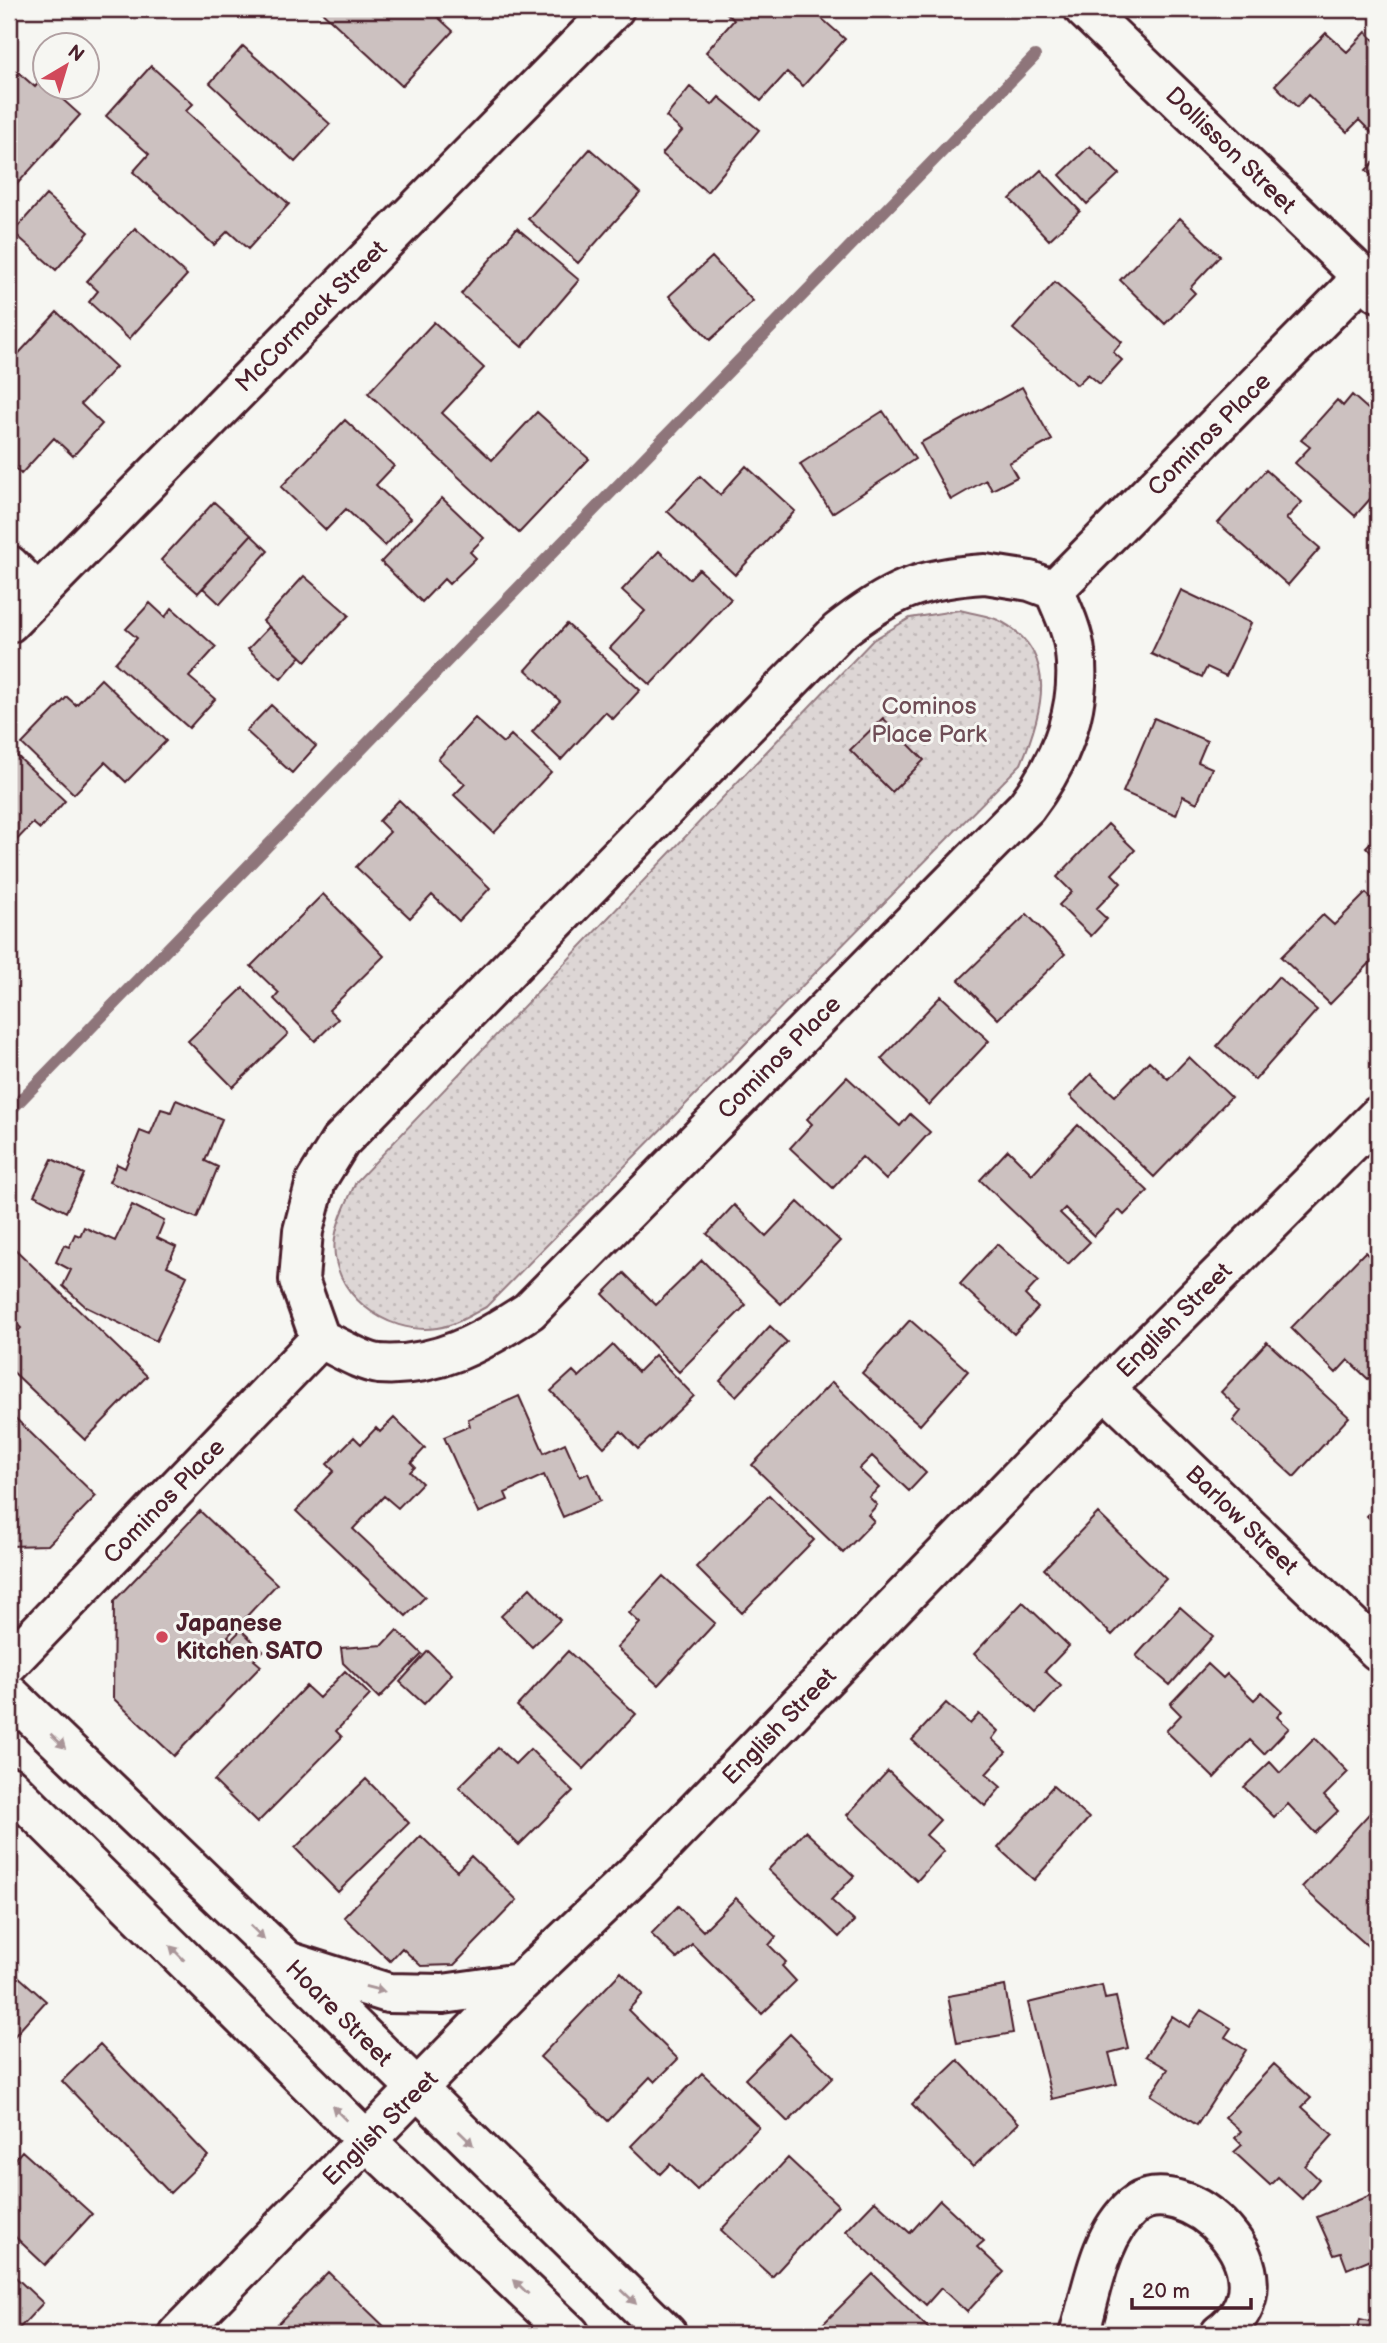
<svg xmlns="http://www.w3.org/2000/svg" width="1387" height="2343" viewBox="0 0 1387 2343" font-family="'Balsamiq Sans',sans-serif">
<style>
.park{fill:url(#park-dots);stroke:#947a80;stroke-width:2}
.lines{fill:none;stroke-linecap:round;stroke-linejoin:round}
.stream{stroke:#8e747a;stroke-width:12}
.building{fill:#ccc1c0;stroke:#4a1f2b;stroke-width:2}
.minor-casing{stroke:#4a1f2b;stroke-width:44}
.major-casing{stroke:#4a1f2b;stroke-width:44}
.minor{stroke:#f6f6f2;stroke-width:38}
.major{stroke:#f6f6f2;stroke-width:38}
.oneway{fill:#a99598}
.poi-dot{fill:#d1495b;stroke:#f6f6f2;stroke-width:2.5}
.labels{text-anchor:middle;stroke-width:6;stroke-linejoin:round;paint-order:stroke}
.street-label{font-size:24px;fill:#4a1f2b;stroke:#f6f6f2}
.park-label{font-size:24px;fill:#6f4d56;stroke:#f6f6f2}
.poi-label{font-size:24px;font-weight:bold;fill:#4a1f2b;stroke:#f6f6f2;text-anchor:start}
</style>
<defs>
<pattern id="park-dots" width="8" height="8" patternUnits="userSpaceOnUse" patternTransform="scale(1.75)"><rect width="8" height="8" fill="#ddd6d5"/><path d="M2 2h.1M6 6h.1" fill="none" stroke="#bfb7b7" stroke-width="1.8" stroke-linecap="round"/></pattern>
</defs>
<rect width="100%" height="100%" fill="#f6f6f2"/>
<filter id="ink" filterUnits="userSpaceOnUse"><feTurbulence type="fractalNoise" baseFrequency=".0143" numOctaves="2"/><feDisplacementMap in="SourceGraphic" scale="14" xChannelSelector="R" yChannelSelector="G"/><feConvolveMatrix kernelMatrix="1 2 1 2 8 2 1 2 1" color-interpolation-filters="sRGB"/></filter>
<g filter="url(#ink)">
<path class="park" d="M960,610C973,614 990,615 1002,622C1060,654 1042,714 1021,764L486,1307C471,1315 454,1326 437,1328C386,1336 328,1292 335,1238C338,1218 348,1200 356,1182L873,640L910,618Z"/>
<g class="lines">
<path class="stream" d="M9,1112L1035,56"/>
</g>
<path class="building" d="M319,9H429L453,31L402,86Z
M722,9H811L845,39L803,86L787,72L761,101L706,52L734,20Z
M1366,32L1378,44V139L1359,120L1347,132L1308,95L1297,107L1275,85L1326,33L1347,52Z
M243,46L330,124L295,162L210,83Z
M9,64L35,87L41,80L80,115L9,193Z
M151,66L193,104L186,111L289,204L248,249L228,231L214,245L133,172L149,154L106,116Z
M690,87L712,105L719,97L759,130L707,192L662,154L682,131L666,117Z
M1090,146L1119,174L1087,204L1060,175Z
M590,149L640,193L578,263L528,219Z
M1378,158V182L1366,170Z
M1041,170L1080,211L1049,240L1010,199Z
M46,195L89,232L56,270L13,232Z
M1180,218L1220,256L1190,288L1195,293L1165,324L1120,280Z
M135,228L187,275L129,339L89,302L98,291L87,281Z
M517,228L579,280L522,347L461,294Z
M712,257L753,301L710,340L669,296Z
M1055,282L1122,342L1113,352L1122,360L1100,384L1088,374L1077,385L1013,329Z
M57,312L116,367L81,404L102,424L73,456L54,438L21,474L9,462V364Z
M434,322L484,368L442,413L492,460L537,412L589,459L519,533L368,393Z
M1022,387L1052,440L1009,463L1017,477L992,490L986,480L951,500L920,443Z
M1352,395L1378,418V490L1355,516L1295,463L1310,447L1301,440L1337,400L1343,406Z
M883,411L915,459L832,513L800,464Z
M345,420L394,466L376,485L411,518L385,546L346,509L326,530L281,487Z
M746,466L795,511L735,575L667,511L700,476L720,495Z
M1266,470L1302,502L1286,519L1320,548L1288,585L1218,523Z
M442,498L484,538L470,552L476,558L449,584L444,579L422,602L381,562Z
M214,502L251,535L198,593L161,560Z
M251,535L268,551L220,604L203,588Z
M659,551L689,579L699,569L731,599L650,685L610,648L645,611L622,590Z
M304,576L349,615L306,661L263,621Z
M1181,590L1251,623L1226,676L1207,667L1202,677L1151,654Z
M150,603L165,617L172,608L216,647L189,677L215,699L189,728L115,663L137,638L126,629Z
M567,624L640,690L613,719L605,712L561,760L532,732L560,701L526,670Z
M269,627L301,656L281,679L248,649Z
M101,679L166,741L126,782L105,762L74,794L22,744L67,697L76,705Z
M271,705L316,746L292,773L246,731Z
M475,718L503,743L511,735L551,772L494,833L454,795L465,784L438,759Z
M883,718L924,760L892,792L850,750Z
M1154,718L1207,741L1198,762L1212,768L1197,803L1183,796L1176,815L1123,792Z
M14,753L65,801L40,829L33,823L9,848V758Z
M399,800L490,888L459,921L432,895L410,918L356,867L390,832L379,821Z
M1108,824L1135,850L1112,874L1121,883L1096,909L1107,919L1091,936L1059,905L1072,892L1057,877Z
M1378,835V860L1366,847Z
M1366,893L1378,905V955L1330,1004L1281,957L1323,915L1334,925Z
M323,894L384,956L329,1010L338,1019L315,1041L274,999L279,993L251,966Z
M1027,914L1065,954L998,1019L959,980Z
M1278,977L1317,1010L1255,1080L1217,1046Z
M243,988L288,1034L233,1087L188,1041Z
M941,996L989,1041L929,1105L881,1059Z
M1189,1057L1231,1097L1154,1177L1070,1096L1091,1074L1115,1096L1149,1061L1168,1079Z
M847,1077L900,1126L910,1114L930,1132L886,1180L862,1157L833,1188L790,1148L812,1124L807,1119Z
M176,1100L222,1119L205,1161L218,1167L197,1218L109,1182L117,1164L125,1168L140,1131L150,1135L161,1109L171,1112Z
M1078,1125L1148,1191L1124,1215L1119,1210L1094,1236L1065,1208L1060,1213L1090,1242L1068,1264L980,1180L1008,1150L1032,1174Z
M52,1159L84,1174L66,1212L34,1195Z
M798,1202L840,1241L781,1304L707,1234L734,1205L766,1236Z
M132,1205L164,1221L157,1238L176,1247L167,1266L187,1276L156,1341L86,1307L63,1286L71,1270L56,1262L64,1245L69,1247L75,1234L80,1236L84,1227L115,1241Z
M997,1244L1038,1281L1025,1295L1038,1308L1014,1334L960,1284Z
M13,1247L147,1376L85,1440L9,1368V1341L21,1328L9,1317V1250Z
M1365,1252L1378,1265V1369L1368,1379L1348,1360L1336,1373L1291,1328Z
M702,1260L746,1305L679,1372L603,1294L624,1273L656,1305Z
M910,1320L968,1371L920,1425L862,1373Z
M770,1326L787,1342L736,1396L720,1381Z
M1267,1342L1349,1417L1294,1477L1233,1421L1241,1411L1221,1392Z
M613,1345L638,1372L655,1355L694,1396L638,1449L621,1431L604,1447L551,1391L573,1371L579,1377Z
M832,1382L926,1473L909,1491L872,1456L859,1469L879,1488L869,1497L877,1505L868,1515L874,1521L843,1553L752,1465Z
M519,1396L544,1453L565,1443L580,1477L588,1473L600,1501L563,1517L544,1475L505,1493L508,1500L478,1513L444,1437L470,1426L468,1419Z
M9,1412L96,1496L48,1545L9,1546Z
M394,1418L425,1448L411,1463L415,1467L410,1472L422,1483L398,1508L384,1496L353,1529L425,1597L406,1616L296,1511L334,1471L327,1464L354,1437L361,1444L376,1428L380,1432Z
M769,1495L814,1540L742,1613L696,1567Z
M1378,1503V1527L1367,1516Z
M200,1511L277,1584L228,1636L231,1640L241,1630L263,1651L254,1660L261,1666L174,1756L113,1698L114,1601Z
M1098,1513L1166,1579L1112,1635L1044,1569Z
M663,1576L715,1623L658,1685L617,1648L640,1623L629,1613Z
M530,1588L560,1620L532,1647L501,1616Z
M1023,1602L1069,1646L1045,1671L1061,1686L1036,1713L974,1654Z
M1180,1607L1213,1636L1170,1685L1136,1656Z
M397,1630L422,1654L379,1698L343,1663L341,1648L383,1645Z
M428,1651L452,1674L424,1704L400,1682Z
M568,1651L636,1714L584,1769L517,1706Z
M1208,1664L1223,1678L1227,1674L1254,1700L1262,1692L1282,1711L1277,1717L1289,1728L1264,1754L1250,1740L1214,1778L1166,1731L1181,1715L1170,1704Z
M345,1671L370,1695L336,1731L342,1737L257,1823L214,1781L306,1686L319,1698Z
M946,1703L970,1724L979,1714L998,1731L992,1739L1006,1752L986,1774L1001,1787L985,1806L912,1740Z
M1315,1738L1348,1772L1324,1796L1338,1811L1315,1833L1288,1804L1274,1817L1244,1787L1270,1762L1280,1773Z
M498,1748L515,1764L530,1749L573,1791L519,1845L459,1787Z
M888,1771L940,1820L926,1835L944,1851L917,1881L847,1815Z
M366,1779L409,1823L338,1892L295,1848Z
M1053,1786L1089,1818L1034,1880L998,1848Z
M1378,1804V1939L1370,1948L1302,1887Z
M805,1831L854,1876L831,1900L854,1921L839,1937L768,1870Z
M421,1836L457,1871L471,1856L517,1900L454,1965L421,1966L402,1948L390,1961L344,1917Z
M736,1898L776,1937L769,1945L786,1962L782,1966L796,1981L762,2014L692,1944L677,1959L651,1934L678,1906L703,1931Z
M9,1968L46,2001L9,2042Z
M621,1972L643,1994L628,2010L678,2059L655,2082L650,2077L608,2121L540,2057Z
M1102,1985L1105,1999L1116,1997L1128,2048L1109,2053L1117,2084L1052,2099L1028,2003Z
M1005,1986L1013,2033L957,2043L948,1996Z
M1201,2010L1231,2028L1225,2037L1246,2050L1197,2125L1151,2095L1168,2069L1146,2056L1172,2016L1189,2027Z
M790,2034L833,2077L788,2122L745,2079Z
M100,2044L208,2156L170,2193L62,2081Z
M958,2060L1019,2123L973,2167L912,2104Z
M1274,2064L1311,2098L1302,2107L1333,2135L1305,2166L1319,2179L1302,2199L1278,2177L1270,2185L1234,2152L1242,2145L1235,2138L1241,2131L1225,2117Z
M702,2073L759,2127L697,2190L670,2164L660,2174L631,2146Z
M22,2151L92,2214L45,2265L9,2231V2166Z
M788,2158L838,2205L772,2277L721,2230Z
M1378,2192V2256L1347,2269L1341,2253L1334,2255L1317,2217Z
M940,2200L984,2241L977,2247L1004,2272L967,2312L941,2288L926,2305L846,2231L875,2201L910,2233Z
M9,2271L43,2303L14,2334H9Z
M328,2272L392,2334H268Z
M873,2274L934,2334H827L820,2327Z
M1360,2319L1378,2323V2334H1356Z"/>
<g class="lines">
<defs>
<path id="minor" d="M1084,9L1378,292
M9,565L38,594
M985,574L1030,581L1054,590C1062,609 1073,631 1075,652C1082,709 1060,762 1026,807L529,1311C482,1342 437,1368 379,1364C361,1362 337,1346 320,1339L299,1280L303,1231L316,1181L340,1142L838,632C890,591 919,578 985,574Z
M1054,590L1363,277
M9,623L614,9
M1105,1389L1378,1651
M9,1663L320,1339
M287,1961L388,1993L443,1994L520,1983
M178,2334L520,1983L639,1870L1105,1389L1378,1116
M1079,2334C1092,2294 1098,2237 1132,2207C1181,2164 1302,2273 1220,2334"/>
<path id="major" d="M9,1694L287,1961L667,2334
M9,1786L367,2141L570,2334"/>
</defs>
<use href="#minor" class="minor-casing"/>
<use href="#major" class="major-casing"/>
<use href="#minor" class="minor"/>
<use href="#major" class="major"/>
</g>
<defs><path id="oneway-solid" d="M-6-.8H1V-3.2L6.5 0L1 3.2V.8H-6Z" transform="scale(1.75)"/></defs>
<g class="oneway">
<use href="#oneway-solid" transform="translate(58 1741) rotate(44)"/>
<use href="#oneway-solid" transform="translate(257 1932) rotate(44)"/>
<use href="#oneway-solid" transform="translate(177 1953) rotate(-135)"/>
<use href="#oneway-solid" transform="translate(375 1989) rotate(15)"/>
<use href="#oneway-solid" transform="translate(339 2113) rotate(-135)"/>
<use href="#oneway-solid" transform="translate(466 2138) rotate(44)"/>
<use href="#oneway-solid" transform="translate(521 2287) rotate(-136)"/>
<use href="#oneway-solid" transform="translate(629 2297) rotate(44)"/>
</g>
</g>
<circle class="poi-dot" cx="162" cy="1637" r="7"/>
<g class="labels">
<g class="street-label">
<text transform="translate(1231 150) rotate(44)" y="8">Dollisson Street</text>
<text transform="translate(311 316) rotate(-45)" y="8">McCormack Street</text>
<text transform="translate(1209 434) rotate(-45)" y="8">Cominos Place</text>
<text transform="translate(779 1057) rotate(-45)" y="8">Cominos Place</text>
<text transform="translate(1174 1320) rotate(-45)" y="8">English Street</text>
<text transform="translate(164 1501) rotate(-46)" y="8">Cominos Place</text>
<text transform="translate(1242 1520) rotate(44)" y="8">Barlow Street</text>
<text transform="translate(779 1726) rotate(-46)" y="8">English Street</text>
<text transform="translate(339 2013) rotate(45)" y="8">Hoare Street</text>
<text transform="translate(380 2128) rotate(-45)" y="8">English Street</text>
</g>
<g class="park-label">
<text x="929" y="714">Cominos<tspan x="929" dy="28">Place Park</tspan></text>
</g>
<g class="poi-label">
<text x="176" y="1631">Japanese<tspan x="176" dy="28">Kitchen SATO</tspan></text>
</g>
</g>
<rect width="1387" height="2343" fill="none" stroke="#f6f6f2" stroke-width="35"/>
<rect x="18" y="18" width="1352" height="2308" fill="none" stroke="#4a1f2b" stroke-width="2.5" filter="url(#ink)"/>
<g transform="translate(66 66) rotate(38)"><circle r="33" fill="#f6f6f2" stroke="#b1a0a2" stroke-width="2"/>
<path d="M0-5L12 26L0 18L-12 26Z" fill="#d1495b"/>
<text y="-10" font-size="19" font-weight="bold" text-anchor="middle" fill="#4a1f2b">N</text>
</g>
<path d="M1132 2298v10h119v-10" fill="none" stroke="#4a1f2b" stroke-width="3.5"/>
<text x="1142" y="2298" font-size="21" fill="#4a1f2b" stroke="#f6f6f2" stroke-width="5" paint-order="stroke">20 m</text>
</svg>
